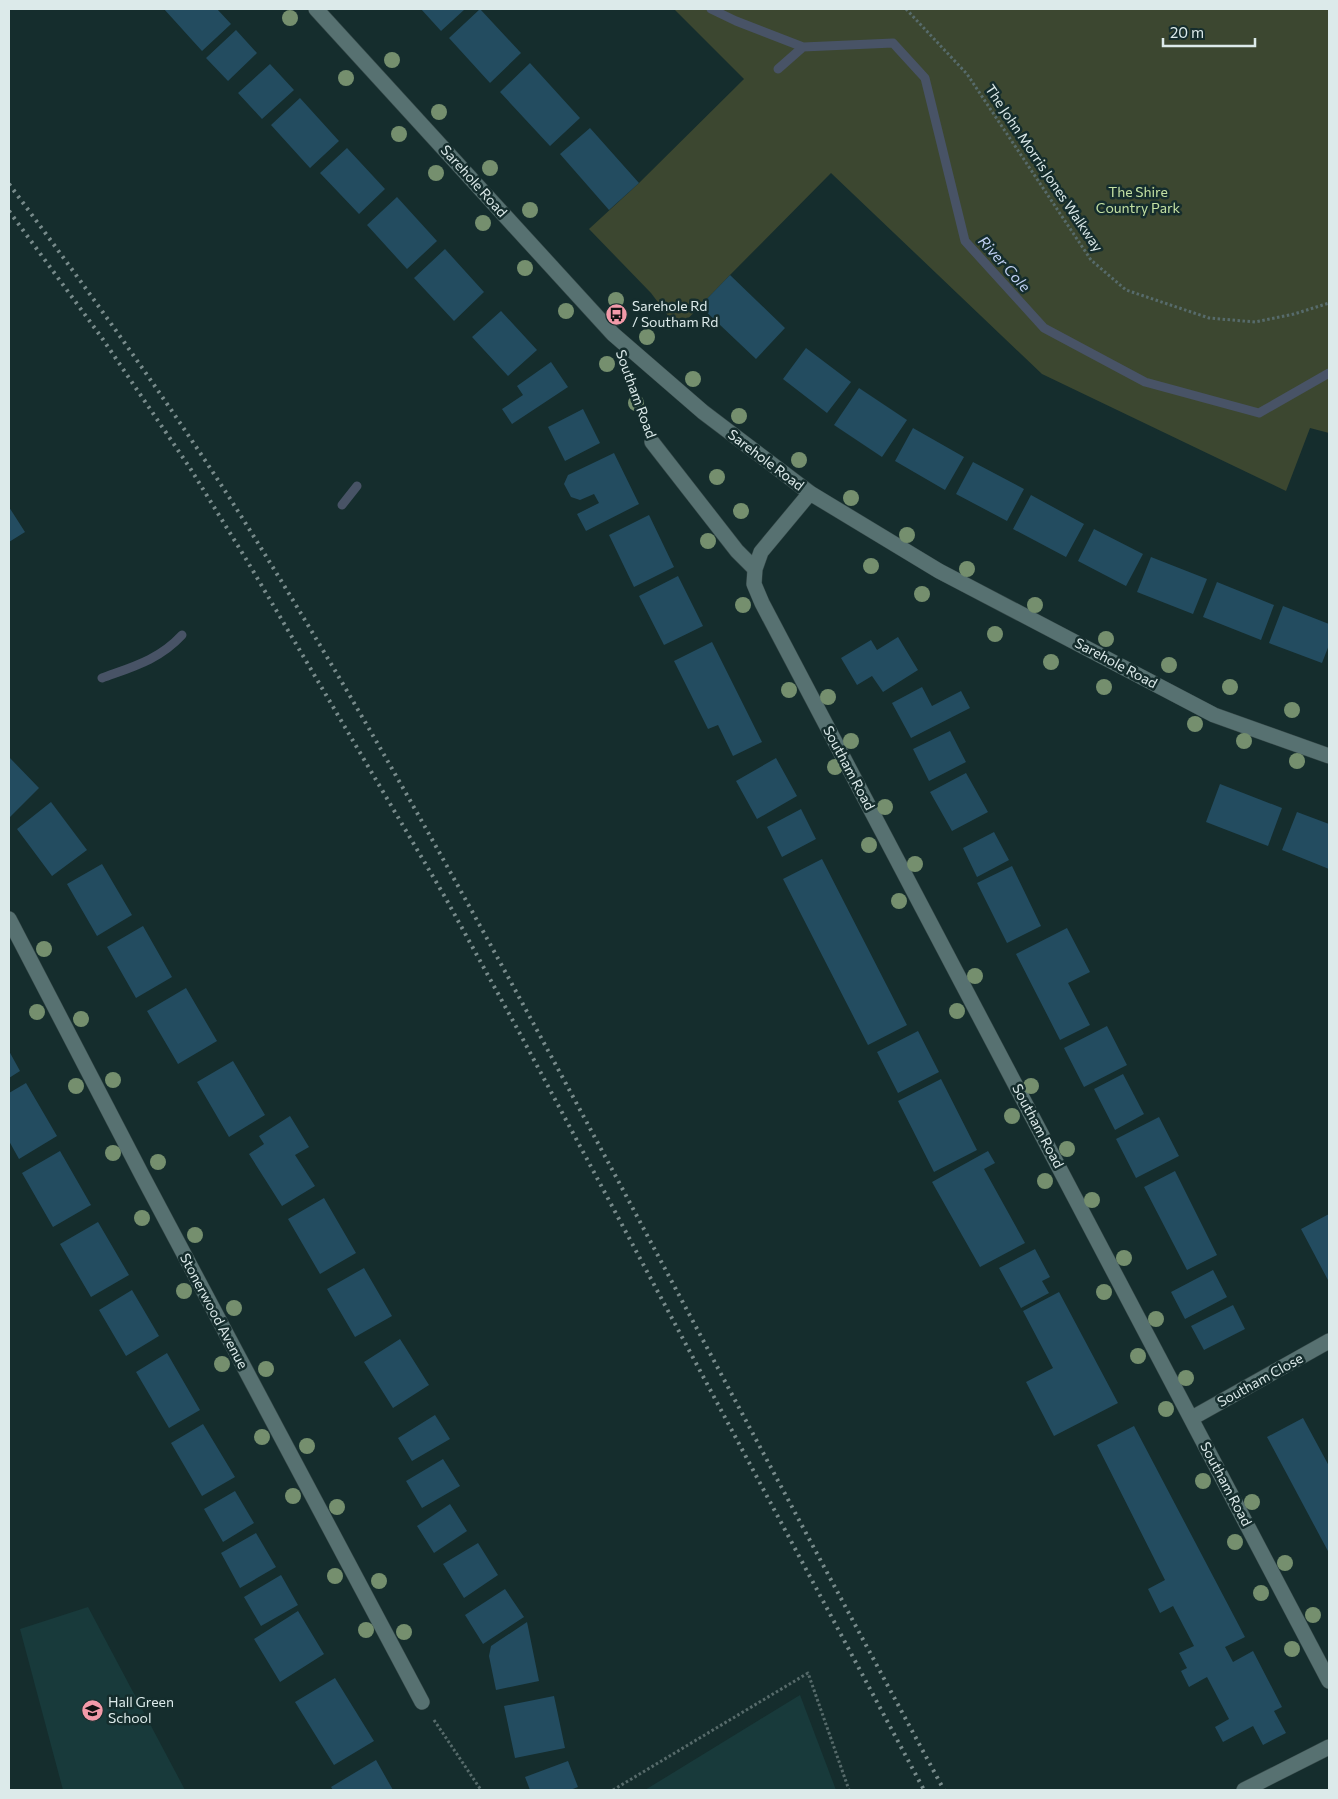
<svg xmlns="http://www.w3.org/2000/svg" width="1338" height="1799" viewBox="0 0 1338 1799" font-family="Commissioner,sans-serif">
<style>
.built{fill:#183a3b}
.green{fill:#3c4730}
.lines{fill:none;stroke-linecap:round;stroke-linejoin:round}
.stream{stroke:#485366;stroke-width:9}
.building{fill:#234c60}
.minor-casing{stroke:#354848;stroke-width:16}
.path{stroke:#576b6b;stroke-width:3;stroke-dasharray:2.5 2.5;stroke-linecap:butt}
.minor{stroke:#577171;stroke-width:15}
.rail{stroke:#788b8b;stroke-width:4;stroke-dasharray:2.5 5;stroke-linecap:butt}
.tree{fill:#758f6e}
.labels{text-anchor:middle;stroke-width:5;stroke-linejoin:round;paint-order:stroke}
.street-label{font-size:14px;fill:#dceaea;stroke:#152d2d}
.park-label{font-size:14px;fill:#c3e0a3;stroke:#152d2d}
.poi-label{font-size:14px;fill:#dceaea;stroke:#152d2d;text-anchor:start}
.water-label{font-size:15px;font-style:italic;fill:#c1d1f4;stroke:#152d2d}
</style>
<rect width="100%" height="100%" fill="#152d2d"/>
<path class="built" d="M88,1607L185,1790H63L20,1629Z
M800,1695L836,1790H645Z"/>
<path class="green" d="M674,9H1329V433L1310,428L1286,491L1042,374L831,173L730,275L678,329L651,293L589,229L639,183L744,79Z"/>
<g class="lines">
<path class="stream" d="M711,9L736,21L803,47L893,43L925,78L965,241L1044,328L1145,382L1259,413L1329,373
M778,69L803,47
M342,505L357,486
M102,678C132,667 159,660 182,635"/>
</g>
<path class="building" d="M164,9H217L231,24L202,51Z
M421,9H465L441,31Z
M480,9L521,53L490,83L449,38Z
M236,30L257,53L228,81L206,58Z
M530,63L580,118L550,146L500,92Z
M270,64L294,90L262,119L238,93Z
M300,98L339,141L310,168L271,125Z
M590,128L639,183L609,210L560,154Z
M347,148L385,189L359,214L320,173Z
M397,197L437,241L407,269L367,225Z
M445,249L484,292L454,321L414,278Z
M730,275L785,328L756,359L700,306Z
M501,311L537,350L508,376L472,337Z
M806,348L851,382L827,413L783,379Z
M551,362L568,387L512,424L502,409L523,395L517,386Z
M859,388L907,420L882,457L834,425Z
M583,409L600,443L565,461L548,427Z
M913,428L964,457L945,490L895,461Z
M614,453L639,504L586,531L577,514L599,503L594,494L580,500L571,497L564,484L568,475Z
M973,462L1024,489L1007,521L956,494Z
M1031,495L1084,524L1066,557L1013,529Z
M9,507L25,532L9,542Z
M649,515L674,567L634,587L609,535Z
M1094,529L1143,554L1126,586L1078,561Z
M1151,557L1207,579L1193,614L1137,592Z
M678,576L703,626L664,645L639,596Z
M1217,582L1274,605L1261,640L1203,617Z
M1283,606L1329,624V645L1322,663L1269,643Z
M898,637L918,670L883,692L872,676L857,685L841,658L871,640L877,650Z
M712,642L762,742L733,756L718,725L708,729L674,661Z
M922,687L932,706L961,691L970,708L911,738L892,703Z
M950,731L966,762L929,781L913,749Z
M9,757L39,788L10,817L9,816Z
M776,758L797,796L757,819L736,781Z
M966,773L988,812L952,831L930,792Z
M1220,784L1282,808L1268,846L1206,822Z
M51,802L87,850L52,876L17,829Z
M801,809L816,839L782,857L767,827Z
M1297,812L1329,824V869L1282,850Z
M994,832L1009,860L977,877L963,848Z
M822,859L907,1025L868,1045L783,879Z
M102,864L132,915L97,936L67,884Z
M1012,866L1041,926L1007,943L977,883Z
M143,926L172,977L136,998L107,947Z
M1067,928L1090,972L1068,983L1090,1025L1060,1040L1016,954Z
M186,988L217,1041L178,1064L147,1011Z
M1107,1026L1127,1065L1084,1087L1064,1048Z
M918,1031L939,1072L898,1093L877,1052Z
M9,1051L20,1071L9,1078Z
M233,1061L265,1115L229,1137L197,1082Z
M1123,1074L1144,1114L1115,1130L1094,1089Z
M941,1079L977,1150L934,1172L898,1101Z
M26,1083L57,1136L19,1159L9,1141V1093Z
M290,1116L309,1147L295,1155L315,1186L282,1206L249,1154L264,1144L259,1136Z
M1159,1117L1179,1156L1136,1178L1116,1139Z
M60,1151L91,1205L53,1227L22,1173Z
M988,1151L995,1163L984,1169L1025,1243L980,1267L932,1182Z
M1175,1171L1217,1255L1187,1270L1144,1187Z
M324,1198L356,1253L320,1274L288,1219Z
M1329,1214V1282L1301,1229Z
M98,1222L129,1275L91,1297L60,1244Z
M1035,1249L1050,1277L1042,1281L1049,1293L1021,1308L999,1268Z
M364,1268L392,1316L355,1337L327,1289Z
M1213,1270L1227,1297L1185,1319L1171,1292Z
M132,1290L159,1336L126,1356L99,1310Z
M1059,1292L1118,1403L1054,1436L1026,1382L1053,1368L1023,1311Z
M1233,1305L1245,1329L1204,1350L1191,1326Z
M400,1339L429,1385L393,1408L364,1362Z
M167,1353L200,1410L169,1428L136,1372Z
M435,1415L450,1439L412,1461L398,1438Z
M1303,1418L1329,1466V1553L1267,1437Z
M203,1424L235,1477L202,1496L171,1443Z
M1134,1426L1245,1637L1225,1647L1233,1662L1253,1651L1282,1707L1274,1711L1286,1733L1263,1745L1253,1726L1223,1742L1215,1727L1229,1719L1207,1677L1189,1687L1181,1671L1187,1668L1179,1653L1194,1646L1173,1606L1160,1613L1148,1589L1165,1580L1097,1445Z
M443,1459L460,1486L422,1508L406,1481Z
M235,1491L254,1523L223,1542L204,1509Z
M450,1504L467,1531L434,1553L417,1526Z
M256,1533L276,1567L240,1588L221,1553Z
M478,1543L498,1575L464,1598L443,1564Z
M281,1575L298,1605L261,1626L244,1597Z
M505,1589L524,1617L483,1644L465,1615Z
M298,1611L324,1654L280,1682L254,1639Z
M527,1622L539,1681L496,1690L489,1656L491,1646Z
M335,1678L374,1741L334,1765L295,1702Z
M554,1696L565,1748L515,1758L504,1706Z
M376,1760L393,1790H333L331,1787Z
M568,1761L578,1787L570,1790H530L525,1777Z"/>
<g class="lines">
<defs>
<path id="minor" d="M316,9L613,334L703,412L810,493L939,571L1214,715L1329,756
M652,442L737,551L755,569
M810,493L761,552L755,569L754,584L762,603L1329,1681
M9,919L143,1177L422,1702
M1192,1418L1329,1341
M1244,1790L1329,1747"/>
</defs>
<use href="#minor" class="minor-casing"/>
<path class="path" d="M906,9L967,74L1091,260L1126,290L1209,318L1255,322L1294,314L1329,303
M630,382L644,420
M434,1720L481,1790
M613,1790L808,1673L849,1790"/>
<use href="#minor" class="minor"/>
<path class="rail" d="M9,184C85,286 160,390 229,497C371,721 497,955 622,1188C729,1389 836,1590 944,1790
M9,211L102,338L190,468L246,559L445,897L518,1030L924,1790"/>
</g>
<g class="tree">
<circle cx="290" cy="18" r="8"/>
<circle cx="392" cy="60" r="8"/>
<circle cx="346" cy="78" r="8"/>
<circle cx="439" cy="112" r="8"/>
<circle cx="399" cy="134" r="8"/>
<circle cx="490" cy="168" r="8"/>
<circle cx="436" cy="173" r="8"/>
<circle cx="530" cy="210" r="8"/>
<circle cx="483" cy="223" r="8"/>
<circle cx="525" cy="268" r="8"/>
<circle cx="616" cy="300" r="8"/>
<circle cx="566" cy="311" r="8"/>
<circle cx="647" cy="337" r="8"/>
<circle cx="607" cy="364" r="8"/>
<circle cx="693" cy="379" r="8"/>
<circle cx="636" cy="403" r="8"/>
<circle cx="739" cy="416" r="8"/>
<circle cx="799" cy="460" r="8"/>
<circle cx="717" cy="477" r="8"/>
<circle cx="851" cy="498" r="8"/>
<circle cx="741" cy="511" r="8"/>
<circle cx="907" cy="535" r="8"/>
<circle cx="708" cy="541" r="8"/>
<circle cx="871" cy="566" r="8"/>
<circle cx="967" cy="569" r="8"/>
<circle cx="922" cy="594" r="8"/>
<circle cx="743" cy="605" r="8"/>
<circle cx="1035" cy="605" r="8"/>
<circle cx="995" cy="634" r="8"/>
<circle cx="1106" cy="639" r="8"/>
<circle cx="1051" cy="662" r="8"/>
<circle cx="1169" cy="665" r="8"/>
<circle cx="1104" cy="687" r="8"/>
<circle cx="1230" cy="687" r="8"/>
<circle cx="789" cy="690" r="8"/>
<circle cx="828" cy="697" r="8"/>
<circle cx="1292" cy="710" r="8"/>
<circle cx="1195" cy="724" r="8"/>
<circle cx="851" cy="741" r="8"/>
<circle cx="1244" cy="741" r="8"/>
<circle cx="1297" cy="761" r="8"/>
<circle cx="835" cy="767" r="8"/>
<circle cx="885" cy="807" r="8"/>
<circle cx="869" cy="845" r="8"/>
<circle cx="915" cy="864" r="8"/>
<circle cx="899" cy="901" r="8"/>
<circle cx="44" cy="949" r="8"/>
<circle cx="975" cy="976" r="8"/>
<circle cx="957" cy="1011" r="8"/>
<circle cx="37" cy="1012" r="8"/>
<circle cx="81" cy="1019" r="8"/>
<circle cx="113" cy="1080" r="8"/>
<circle cx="76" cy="1086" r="8"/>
<circle cx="1031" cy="1086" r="8"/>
<circle cx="1012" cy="1116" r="8"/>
<circle cx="1067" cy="1149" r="8"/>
<circle cx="113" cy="1153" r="8"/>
<circle cx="158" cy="1162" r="8"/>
<circle cx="1045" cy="1181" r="8"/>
<circle cx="1092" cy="1200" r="8"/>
<circle cx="142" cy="1218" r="8"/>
<circle cx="195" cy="1235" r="8"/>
<circle cx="1124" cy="1258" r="8"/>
<circle cx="184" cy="1291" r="8"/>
<circle cx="1104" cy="1292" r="8"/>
<circle cx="234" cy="1308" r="8"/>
<circle cx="1156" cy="1319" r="8"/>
<circle cx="1138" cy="1356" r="8"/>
<circle cx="222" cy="1364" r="8"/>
<circle cx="266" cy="1369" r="8"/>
<circle cx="1186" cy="1378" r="8"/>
<circle cx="1166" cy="1409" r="8"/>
<circle cx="262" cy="1437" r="8"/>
<circle cx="307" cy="1446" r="8"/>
<circle cx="1203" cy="1481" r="8"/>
<circle cx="293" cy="1496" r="8"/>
<circle cx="1252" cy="1502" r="8"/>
<circle cx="337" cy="1507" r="8"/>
<circle cx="1235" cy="1542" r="8"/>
<circle cx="1285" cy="1563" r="8"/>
<circle cx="335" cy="1576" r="8"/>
<circle cx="379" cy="1581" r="8"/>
<circle cx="1261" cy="1593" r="8"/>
<circle cx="1313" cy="1615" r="8"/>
<circle cx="366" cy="1630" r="8"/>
<circle cx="404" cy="1632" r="8"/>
<circle cx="1292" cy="1649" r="8"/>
</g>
<defs>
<symbol id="bus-disc" viewBox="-11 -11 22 22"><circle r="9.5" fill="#f39aa9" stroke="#152d2d"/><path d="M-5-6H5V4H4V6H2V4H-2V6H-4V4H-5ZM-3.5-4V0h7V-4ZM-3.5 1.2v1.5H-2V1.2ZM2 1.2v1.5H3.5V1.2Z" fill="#111"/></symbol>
<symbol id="school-disc" viewBox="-11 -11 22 22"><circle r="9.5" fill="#f39aa9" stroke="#152d2d"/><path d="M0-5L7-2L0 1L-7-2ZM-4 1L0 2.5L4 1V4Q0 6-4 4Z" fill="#111"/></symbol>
</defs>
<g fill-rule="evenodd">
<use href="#bus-disc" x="604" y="302" width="25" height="25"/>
<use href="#school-disc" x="80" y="1698" width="25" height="25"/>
</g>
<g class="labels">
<g class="street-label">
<text transform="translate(1044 168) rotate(56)" y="5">The John Morris Jones Walkway</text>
<text transform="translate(474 181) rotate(48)" y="5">Sarehole Road</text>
<text transform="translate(636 394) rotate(70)" y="5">Southam Road</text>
<text transform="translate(766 460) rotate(37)" y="5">Sarehole Road</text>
<text transform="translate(1116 663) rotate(28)" y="5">Sarehole Road</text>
<text transform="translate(849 768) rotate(62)" y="5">Southam Road</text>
<text transform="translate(1038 1126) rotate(62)" y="5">Southam Road</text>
<text transform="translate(214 1311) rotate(62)" y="5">Stonerwood Avenue</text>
<text transform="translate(1260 1380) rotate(-29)" y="5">Southam Close</text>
<text transform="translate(1226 1484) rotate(62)" y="5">Southam Road</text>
</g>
<g class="park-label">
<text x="1138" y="197">The Shire<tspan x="1138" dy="16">Country Park</tspan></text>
</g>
<g class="poi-label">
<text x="632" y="311">Sarehole Rd<tspan x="632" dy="16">/ Southam Rd</tspan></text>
<text x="108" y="1707">Hall Green<tspan x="108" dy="16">School</tspan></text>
</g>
<g class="water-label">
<text transform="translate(1004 264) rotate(48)" y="5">River Cole</text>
</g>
</g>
<rect width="1338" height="1799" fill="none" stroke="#dceaea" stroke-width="20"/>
<path d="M1163 38v8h92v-8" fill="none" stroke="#dceaea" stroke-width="2.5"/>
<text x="1170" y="38" font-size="15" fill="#dceaea" stroke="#152d2d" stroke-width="4" paint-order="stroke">20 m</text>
</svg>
